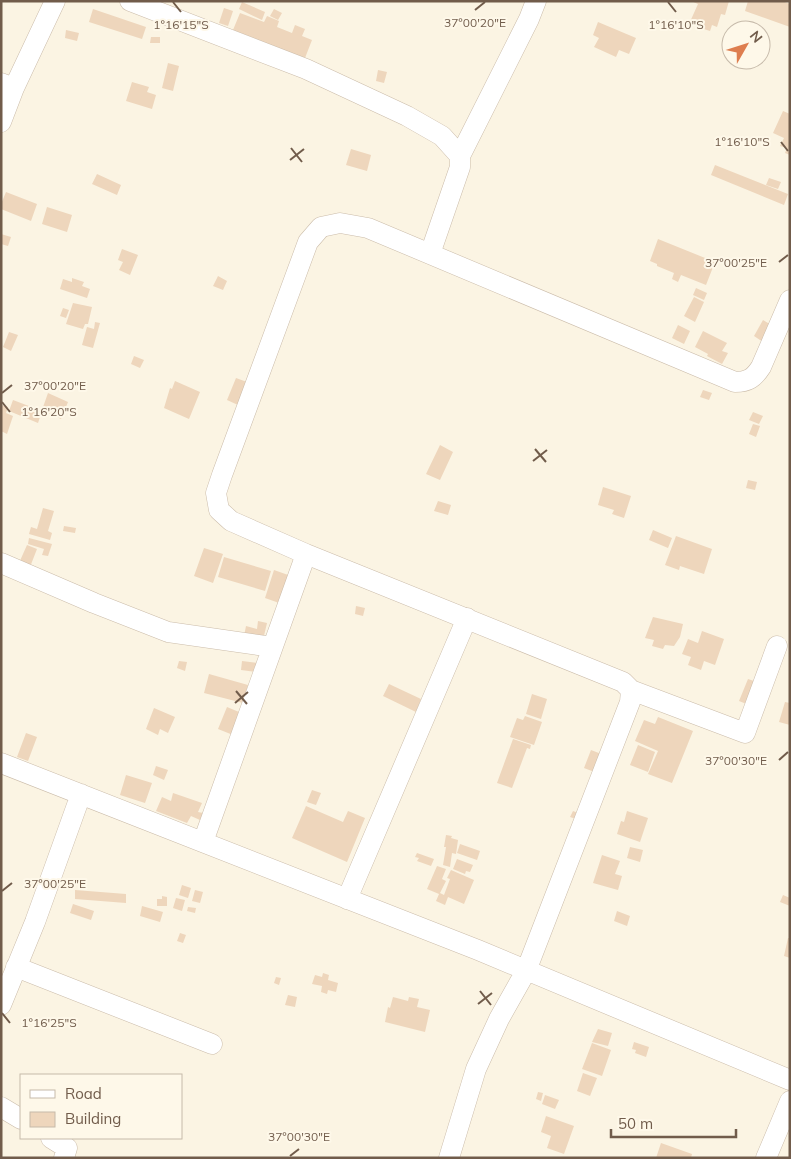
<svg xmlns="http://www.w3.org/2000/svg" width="791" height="1159" viewBox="0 0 791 1159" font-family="Mulish,sans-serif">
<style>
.building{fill:#eed6bc}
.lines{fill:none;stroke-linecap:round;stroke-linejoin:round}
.minor-casing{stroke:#cbbcaa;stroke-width:21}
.minor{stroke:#fff;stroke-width:20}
.ticks{fill:none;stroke:#715c4b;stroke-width:2}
.ticks-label{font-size:12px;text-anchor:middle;fill:#715c4b;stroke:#fef8e9;stroke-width:4;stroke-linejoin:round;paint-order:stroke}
</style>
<rect width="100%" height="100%" fill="#fbf4e3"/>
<path class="building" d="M691,1H729L725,15L721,14L717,27L712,25L710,31L689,24L698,4Z
M748,1H782L790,4V27L745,11Z
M242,2L265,12L262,20L239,9Z
M224,8L233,11L228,26L219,23Z
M93,9L146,27L142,39L89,22Z
M274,9L282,13L278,20L270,16Z
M240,13L264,22L267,16L279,21L277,27L292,33L295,25L305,29L302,36L312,40L305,58L233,30Z
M598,22L636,38L629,54L619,50L616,57L594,47L599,38L593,35Z
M66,30L79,33L77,41L65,38Z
M151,37H160V43H150Z
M168,63L179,66L173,91L162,88Z
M378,70L387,72L384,83L376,81Z
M132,82L149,87L147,92L156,95L152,109L126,101Z
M783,111L790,114V155L785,153L787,148L780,146L784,138L773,133Z
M351,149L371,155L367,171L346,165Z
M715,165L788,194L784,205L711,175Z
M97,174L121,185L117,195L92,184Z
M769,178L781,182L778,189L766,185Z
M6,192L37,204L31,221L1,209V204Z
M47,207L72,215L67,232L42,224Z
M1,234L11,237L8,246L1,244Z
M658,239L715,262L706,285L681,275L678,282L672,279L674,273L657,266V264L650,261Z
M122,249L138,255L130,275L119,270L123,262L118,260Z
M218,276L227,281L223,290L213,286Z
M72,278L84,282L82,286L90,289L87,298L60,289L63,279L72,282Z
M696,288L707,293L704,300L693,295Z
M694,297L704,302L695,322L684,316Z
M73,303L92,307L88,324H85L83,329L66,324Z
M63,308L69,310L66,318L60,316Z
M763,320L773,326L763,342L754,336Z
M95,322L100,323L93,348L82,345L87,327L94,329Z
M678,325L690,331L684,344L672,338Z
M703,331L727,343L722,351L728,353L722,364L707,356L708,354L695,347Z
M9,332L18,335L11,351L3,347Z
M134,356L144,360L140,368L131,364Z
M236,378L247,382L238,405L227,400Z
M175,381L200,392L189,419L164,408L170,388L172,389Z
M703,390L712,393L709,400L700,397Z
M48,393L68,402L61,419L42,410Z
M13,400L42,411L38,423L9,411Z
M1,405L8,407L6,413L13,416L7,434L1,431Z
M753,412L763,416L759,424L749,420Z
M753,424L760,426L756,437L749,434Z
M440,445L453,452L440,480L426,474Z
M748,480L757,482L755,490L746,488Z
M603,487L631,496L624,518L612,514L614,510L598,505Z
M438,501L451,505L448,515L434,511Z
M43,508L54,511L48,531L52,533L50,540L29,534L31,527L37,529Z
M64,526L76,528L75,533L63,531Z
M653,530L672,538L668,548L649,540Z
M676,536L712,549L704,574L680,566L679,570L665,565Z
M29,538L52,544L48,556L42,555L44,549L28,544Z
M27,545L37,549L30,567L19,563Z
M204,548L223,554L213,583L194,576Z
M224,557L271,571L265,591L218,577Z
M274,570L291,576L282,604L265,598Z
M356,606L365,608L363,616L355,614Z
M653,617L683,624L680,637L674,646L665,645L663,649L652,646L654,640L645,638Z
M258,621L267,623L263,640L244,636L246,626L257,629Z
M702,631L724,639L715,665L704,661L701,670L688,665L691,657L682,654L688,639L698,643Z
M179,661L187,662L185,671L177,668Z
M242,661L258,663L257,672L241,670Z
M209,674L248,685L243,703L204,693Z
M748,679L754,681L749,705L739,701Z
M389,684L421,699L416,712L383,696Z
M532,694L547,699L541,719L526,714Z
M785,702L790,703V725L779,722Z
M227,707L239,712L241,707L233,735L218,729Z
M154,708L175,717L168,733L160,729L158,735L146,729Z
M525,716L542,722L534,745L510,737L517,718L523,720Z
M658,717L693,731L672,783L648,774L658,751L635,741L644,720L655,724Z
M26,733L37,737L28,761L17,757Z
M513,739L531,745L530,749L527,748L512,788L497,783Z
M638,745L655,752L648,772L630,765Z
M591,750L604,755L597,773L584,768Z
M156,766L168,770L164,780L153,775Z
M126,775L152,783L145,803L120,795Z
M312,790L321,793L316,805L307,802Z
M173,793L202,803L198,812L203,813L200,820L191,816L187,823L156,811L162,797L171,801Z
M306,806L343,822L348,811L365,818L347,862L292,838Z
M573,811L578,813L576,819L570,817Z
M627,811L648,818L640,842L617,834L621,821L624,822Z
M446,835L452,836L451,838L458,840L456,854L452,853L450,867L443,865L446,847H444Z
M460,844L480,851L477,860L457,853Z
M630,847L643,850L640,862L627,858Z
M417,853L434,859L431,866L417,861L419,858L415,857Z
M602,855L620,861L615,874L622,876L618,890L593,883Z
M457,859L473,865L470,872L466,871L465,874L453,869Z
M437,866L446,869L442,879L446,881L440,893L444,895L450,879L447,878L451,870L474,880L464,904L448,897L445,905L436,901L439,894L427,889Z
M182,885L191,888L188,898L179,895Z
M75,890L126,894V903L75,899Z
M195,890L203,892L200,903L192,901Z
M783,895L790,898V906L780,902Z
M162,896L167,897V906H157V899H162Z
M176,898L185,900L182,911L173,908Z
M73,904L94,911L91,920L70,913Z
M142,906L163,912L160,922L140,916Z
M188,907L196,908L195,913L187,911Z
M617,911L630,916L627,926L614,921Z
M180,933L186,935L183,943L177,941Z
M788,938H790V958L784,956Z
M323,973L329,975L328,980L338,983L336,992L328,990L327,994L321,992L322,986L312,984L315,975L322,977Z
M276,977L281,978L279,985L274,983Z
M288,995L297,997L295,1007L285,1005Z
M393,997L408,1001L409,997L419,999L417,1007L430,1010L425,1032L385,1022L388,1007L390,1008Z
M598,1029L612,1033L608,1046L592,1042Z
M634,1042L649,1047L646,1057L635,1053L636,1050L632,1049Z
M592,1043L611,1050L602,1076L582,1069Z
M583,1073L597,1078L590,1096L577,1091Z
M538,1092L543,1093L541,1101L536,1099Z
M545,1095L559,1100L555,1109L542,1104Z
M546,1116L574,1126L564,1154L547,1148L551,1136L541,1132Z
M661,1143L692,1154L691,1158H656Z"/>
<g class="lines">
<defs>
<path id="minor" d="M130,1L306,69L407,116L442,136L460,156V167L430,254
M1,83L14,88L55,1
M1,122L14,88
M460,156L529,19L536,1
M1,563L94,603L168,632L272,647
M631,690L745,733L777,646
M1,763L478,950L790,1080
M203,842L306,554
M347,899L467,618
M16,967L212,1044
M1,1005L35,922L81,794
M1,1107L21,1119
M51,1138L67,1148L64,1158
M449,1158L476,1069L499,1019L526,971L630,702L631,690L623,682L306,554L231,521L219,510L216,493L222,475L308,242L321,227L340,223L368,228L735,382C748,382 754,378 761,367L790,300
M766,1158L790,1101"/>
</defs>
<use href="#minor" class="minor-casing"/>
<use href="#minor" class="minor"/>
</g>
<path class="ticks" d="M173,2L181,12M668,2L676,12M475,10L485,2M781,142L788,151M291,148L302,162M290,160L304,149M779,262L788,255M2,393L12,385M2,402L10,412M535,449L546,462M533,461L547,450M236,691L247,704M235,703L248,692M779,760L788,752M2,891L12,883M480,991L491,1005M478,1004L492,993M2,1013L10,1023M290,1156L299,1149"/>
<g class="ticks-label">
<text x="475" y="27">37°00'20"E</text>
<text x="181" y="29">1°16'15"S</text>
<text x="676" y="29">1°16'10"S</text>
<text x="742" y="146">1°16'10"S</text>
<text x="736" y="267">37°00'25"E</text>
<text x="55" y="390">37°00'20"E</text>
<text x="49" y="416">1°16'20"S</text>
<text x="736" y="765">37°00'30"E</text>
<text x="55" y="888">37°00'25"E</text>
<text x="49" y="1027">1°16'25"S</text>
<text x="299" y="1141">37°00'30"E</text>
</g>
<rect width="791" height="1159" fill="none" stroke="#715c4b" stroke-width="5"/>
<rect x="20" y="1074" width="162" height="65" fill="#fef8e9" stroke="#c6baaa"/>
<rect x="30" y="1090" width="25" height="8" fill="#ffffff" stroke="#c6baaa"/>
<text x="65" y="1099" font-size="15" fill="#715c4b">Road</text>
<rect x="30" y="1112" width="25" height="15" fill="#eed6bc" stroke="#c6baaa"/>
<text x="65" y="1124" font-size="15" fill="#715c4b">Building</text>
<g transform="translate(746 45) rotate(51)"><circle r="24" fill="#fef8e9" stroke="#c6baaa"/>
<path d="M0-4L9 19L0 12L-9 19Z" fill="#de7e4f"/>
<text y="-8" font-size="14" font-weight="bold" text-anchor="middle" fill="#715c4b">N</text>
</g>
<path d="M611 1129v8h125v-8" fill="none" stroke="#715c4b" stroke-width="2.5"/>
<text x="618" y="1129" font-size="15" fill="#715c4b" stroke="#fef8e9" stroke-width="4" paint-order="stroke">50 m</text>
</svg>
